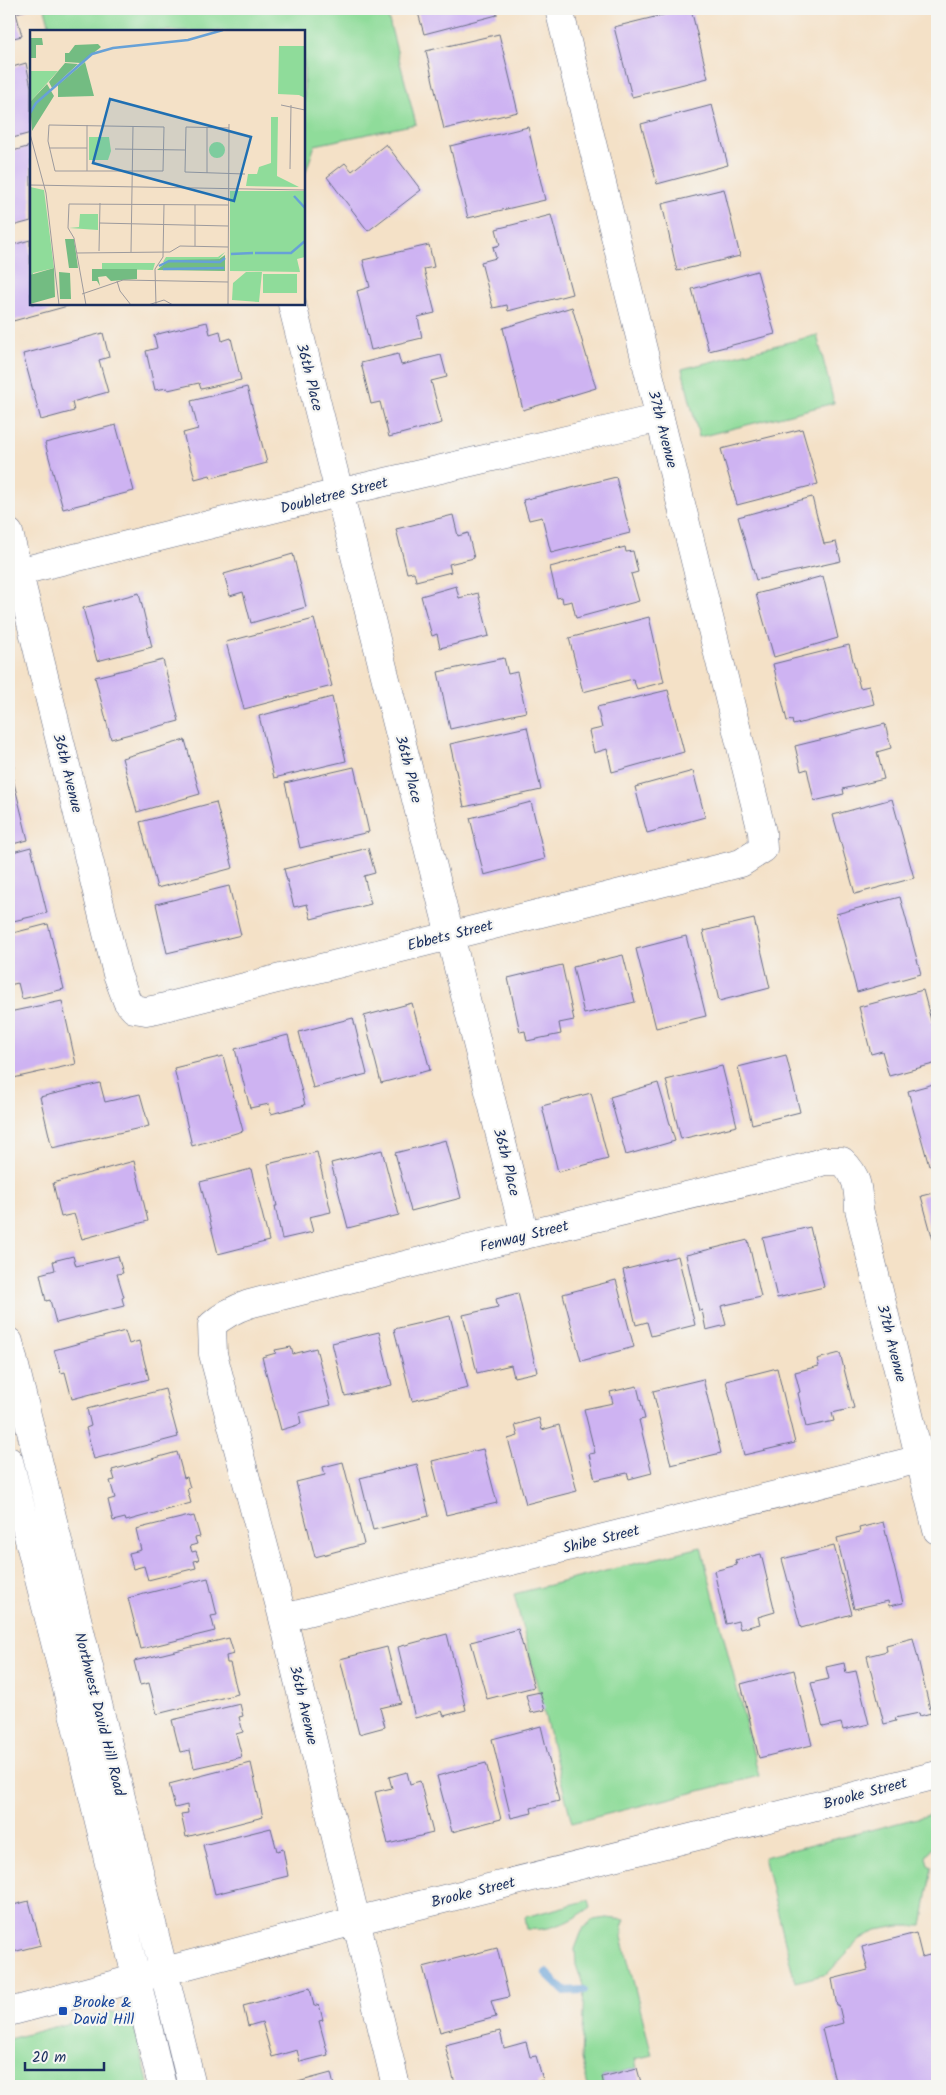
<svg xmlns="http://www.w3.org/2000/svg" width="946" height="2095" viewBox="0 0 946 2095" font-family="Kalam,sans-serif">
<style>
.green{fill:#8fdc9a;stroke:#55867c}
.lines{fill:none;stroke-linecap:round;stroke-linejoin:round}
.stream{stroke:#67a1d7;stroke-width:8}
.building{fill:#ceb3f2}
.minor-casing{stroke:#676d83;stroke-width:29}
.minor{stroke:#fff;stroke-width:28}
.transit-dot{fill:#1a4fb4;stroke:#f6f6f2;stroke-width:2}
.labels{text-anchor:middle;stroke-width:4.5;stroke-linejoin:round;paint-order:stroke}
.street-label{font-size:15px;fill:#1b2f5e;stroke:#f6f6f2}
.transit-label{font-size:15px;fill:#164399;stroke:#f6f6f2;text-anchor:start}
.inset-river{fill:none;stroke:#67a1d7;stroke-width:2.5}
.inset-road{fill:none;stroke:#9d9a9d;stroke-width:1}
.view{fill:#1f6fb2;fill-opacity:0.15;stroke:#1f6fb2;stroke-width:2.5}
.inset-edge{fill:none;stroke:#1b2f5e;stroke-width:2.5}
</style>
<rect width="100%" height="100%" fill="#f6f6f2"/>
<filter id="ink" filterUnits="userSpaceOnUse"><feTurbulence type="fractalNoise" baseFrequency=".02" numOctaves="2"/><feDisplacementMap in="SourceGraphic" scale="10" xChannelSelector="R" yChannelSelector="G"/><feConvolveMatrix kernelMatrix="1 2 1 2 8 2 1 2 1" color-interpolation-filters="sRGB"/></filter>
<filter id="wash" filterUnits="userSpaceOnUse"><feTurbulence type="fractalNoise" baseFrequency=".0096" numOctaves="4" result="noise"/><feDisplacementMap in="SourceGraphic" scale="20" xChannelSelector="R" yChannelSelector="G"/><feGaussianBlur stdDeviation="1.12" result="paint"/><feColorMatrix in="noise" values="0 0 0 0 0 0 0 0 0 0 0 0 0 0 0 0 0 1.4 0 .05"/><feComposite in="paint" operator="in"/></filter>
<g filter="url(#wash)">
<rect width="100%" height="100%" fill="#f4e1c7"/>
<path class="green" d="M45,9H386L416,124L315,145L304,177V31H51Z
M817,335L834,403L699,437L682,369Z
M701,1547L759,1776L572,1823L514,1594Z
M937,1813V1847L931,1849L926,1857L928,1864L932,1866L922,1926H899L876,1930L859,1940L827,1974L795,1982L764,1857Z
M589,1900L591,1907C573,1920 551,1932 527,1929L525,1917Z
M607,1918L625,1920L622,1927V1937L652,2055L635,2059L637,2068L602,2077L605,2086H588L581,2059L584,1988L576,1965L575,1949L583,1928L593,1920Z
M111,2012L125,2014L134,2025L149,2086H9V2039Z"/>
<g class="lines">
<path class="stream" d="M546,1973L564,1991L584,1990"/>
</g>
<g id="blocks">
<path class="building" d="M9,9H30L16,13L22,36L9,39Z
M417,9H496L497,15L424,34Z
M687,9H691L708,78L632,97L614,27Z
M499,34L518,112L444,129L426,51Z
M26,63L31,87V133L9,139V68Z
M712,105L728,165L657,184L641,124Z
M528,127L545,200L468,218L450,146Z
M386,144L421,190L368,231L327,177L345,163L352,171Z
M31,146V221L9,227V152Z
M724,189L740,256L677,271L662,204Z
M551,215L572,294L508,311L507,305L493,308L481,262L496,258L493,247L500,245L496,229Z
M30,240L31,304H75L13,321L9,307V246Z
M429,245L434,267L424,269L435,313L418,317L422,338L371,350L357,291L370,287L363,260Z
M757,271L775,334L709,351L692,289Z
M572,307L596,388L523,410L503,328Z
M207,322L210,334L220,331L222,341L231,338L241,380L201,389L199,383L168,390L167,388L155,390L146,351L157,348L154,335Z
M103,333L109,357L99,360L108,392L72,402L74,411L41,420L23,354Z
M398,354L401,365L441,355L447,377L431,381L442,423L389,437L380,402L371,404L361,363Z
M247,387L267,463L211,478L210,475L195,479L183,433L198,429L191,401Z
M116,425L134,491L63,509L45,443Z
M802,429L818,484L737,505L721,449Z
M616,477L630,533L551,553L542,517L529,520L523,500Z
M812,497L824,544L836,542L841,561L756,580L738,517Z
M453,515L458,536L468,533L474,558L449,564L451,572L416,581L414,572L407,573L396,529Z
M625,547L626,552L633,551L638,572L631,574L639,601L576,618L572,601L563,603L562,597L557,598L550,567Z
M293,554L306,607L251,623L243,592L230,596L224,574Z
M823,576L838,638L774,657L756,594Z
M456,586L459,598L478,593L489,636L440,648L437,634L432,636L421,596Z
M139,593L152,647L97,661L83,608Z
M649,617L664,682L637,689L633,679L583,692L569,638Z
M314,619L332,686L244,709L226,642Z
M849,645L860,688L869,686L874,704L793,725L792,720L787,721L773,664Z
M504,658L508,674L517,672L526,712L450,729L438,672Z
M163,660L179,721L111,739L95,677Z
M668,690L684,752L612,772L607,749L594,753L589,731L602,728L597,707Z
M332,697L346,761L274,778L259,716Z
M885,724L891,748L877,752L884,779L843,789L844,794L814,801L807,769L801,771L795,746Z
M527,727L541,790L464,807L450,744Z
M185,740L200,794L137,812L122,758Z
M9,748L14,768L9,769Z
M354,767L369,832L300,848L285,783Z
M693,771L705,817L647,833L635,787Z
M13,779L28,840L9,845V780Z
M892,799L914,878L855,894L833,815Z
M216,802L233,868L157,888L140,822Z
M531,802L545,859L484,875L470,818Z
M31,847L47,913L9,922V853Z
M368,848L375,873L364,876L371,904L311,919L307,904L294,907L284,869Z
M229,886L241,935L167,953L156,904Z
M900,897L921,974L857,992L836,914Z
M754,919L770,988L719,1001L703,931Z
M48,924L64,989L22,999L18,983L9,985V934Z
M686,936L706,1016L656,1028L636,949Z
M623,955L635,1002L584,1014L573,967Z
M562,965L574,1020L559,1023L561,1034L527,1041L525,1031L520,1032L508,978Z
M923,990L937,1043V1063L889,1076L882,1051L871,1054L859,1007Z
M62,1001L76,1064L9,1079V1012Z
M412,1003L430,1070L381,1083L364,1016Z
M353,1018L367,1074L313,1088L299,1032Z
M288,1035L305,1105L271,1114L269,1104L250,1108L235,1049Z
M786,1055L800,1112L752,1124L738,1067Z
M223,1056L243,1131L192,1146L174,1068Z
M722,1066L737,1126L681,1139L666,1080Z
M100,1083L105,1102L140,1094L149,1126L52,1148L40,1097Z
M658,1083L675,1141L626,1155L610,1097Z
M937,1083V1163L929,1166L908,1091Z
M591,1093L608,1159L558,1172L542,1106Z
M446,1140L461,1198L411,1211L395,1153Z
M382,1150L399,1215L348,1228L331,1163Z
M317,1152L331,1212L309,1217L313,1232L282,1239L275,1206H277L268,1164Z
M134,1161L148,1221L82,1239L74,1214L61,1217L53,1183Z
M251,1169L269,1241L218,1254L200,1182Z
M937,1192V1239L933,1240L921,1196Z
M810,1227L824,1287L777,1298L763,1238Z
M748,1240L761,1297L721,1306L726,1325L706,1330L702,1310L699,1311L686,1255Z
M73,1256L76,1266L118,1256L123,1273L117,1274L124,1297L122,1298L124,1306L56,1323L50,1300L46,1301L40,1274L55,1270L53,1261Z
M678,1256L695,1325L651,1336L647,1322L636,1325L623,1270Z
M616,1280L634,1347L581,1361L563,1294Z
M518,1293L537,1372L514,1377L511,1365L477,1373L463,1315L498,1307L496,1299Z
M450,1316L468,1388L412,1401L394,1329Z
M125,1331L129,1344L139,1341L149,1379L72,1399L65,1372L61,1373L54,1350Z
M379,1332L392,1385L345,1396L332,1343Z
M291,1347L293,1354L316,1348L331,1405L299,1413L301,1424L281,1430L262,1357L276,1353L275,1350Z
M840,1353L854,1408L832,1413L834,1421L806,1427L798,1393L800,1392L795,1372L819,1366L817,1359Z
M777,1368L795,1443L744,1455L726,1381Z
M703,1379L721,1453L671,1465L653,1391Z
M637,1386L645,1419L639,1420L652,1473L629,1479L627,1473L595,1480L589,1454L595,1453L584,1409L613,1403L610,1392Z
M165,1389L178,1437L94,1459L86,1428L91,1426L87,1409Z
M539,1418L542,1430L559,1425L577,1491L526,1504L508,1439L518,1436L515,1425Z
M483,1449L497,1503L446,1515L432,1461Z
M177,1452L184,1478L187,1477L190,1488L187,1489L191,1503L126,1521L125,1518L113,1521L108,1500L115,1498L110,1481L115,1480L112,1470Z
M343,1462L364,1544L315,1557L296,1482L325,1475L323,1467Z
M417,1464L429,1516L373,1530L360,1478Z
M189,1516L190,1517L194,1516L200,1537L195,1538L197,1544L190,1546L192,1552L196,1551L199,1560L194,1561L196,1568L148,1580L144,1566L133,1569L129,1553L141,1550L136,1529Z
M883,1522L903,1603L889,1606L888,1601L854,1609L837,1538L860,1532L859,1528Z
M834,1546L852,1614L801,1628L782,1559Z
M761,1554L775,1612L758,1617L760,1624L740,1629L738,1621L726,1624L714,1571L737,1565L735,1560Z
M208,1578L217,1615L211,1616L215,1631L141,1649L128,1598Z
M518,1629L534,1687L487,1699L471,1642Z
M447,1634L466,1710L444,1716L442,1711L415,1718L398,1647Z
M229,1638L234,1654L226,1656L227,1663H230L238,1694L157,1714L149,1683L140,1685L134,1661Z
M913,1638L931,1713L920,1716L919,1713L895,1718L896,1721L884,1724L867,1656L887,1651L886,1645Z
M387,1647L401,1703L380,1708L385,1727L359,1734L340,1659Z
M844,1663L846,1673L856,1671L869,1724L843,1730L841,1723L823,1727L811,1683L829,1679L826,1667Z
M794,1670L812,1745L759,1758L741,1684Z
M540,1692L545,1710L531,1713L526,1695Z
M240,1704L243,1716L239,1717L243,1732L236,1734L242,1757L194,1768L190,1750L180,1752L172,1720Z
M541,1726L559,1801L531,1808L532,1813L511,1818L492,1739Z
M251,1763L263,1817L186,1837L181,1814L188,1813L187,1805L175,1808L169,1784Z
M486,1763L501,1819L452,1832L437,1776Z
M407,1772L410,1784L420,1781L433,1833L388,1844L375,1792L392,1788L389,1777Z
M271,1828L277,1851L283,1849L288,1876L215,1894L203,1845Z
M29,1901L41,1945L9,1953V1906Z
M916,1933L922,1957L937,1953V2086H858L857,2081L836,2085L822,2029L843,2023L839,2006H837L832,1979L868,1970L862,1947Z
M497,1948L509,1997L491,2001L496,2017L440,2032L423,1967Z
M310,1988L314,2006L319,2004L323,2020L319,2021L328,2055L300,2062L297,2050L272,2057L262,2022L248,2026L243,2006Z
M500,2031L504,2048L526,2042L530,2057L536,2056L543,2080L537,2082L538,2086H449L455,2084L445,2045Z
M637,2068L642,2086H604L602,2077Z
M331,2073L334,2086H283Z"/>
</g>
</g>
<g filter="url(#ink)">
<use href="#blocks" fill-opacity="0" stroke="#676d83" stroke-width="1"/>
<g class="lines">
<defs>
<path id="minor" d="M292,304L525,1235
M9,533L117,974L127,1001L134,1009L146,1011L157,1009L741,863L763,849L762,832L559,9
M9,574L338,493L660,418
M9,1342L192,2086
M9,1461L75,1721L162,2086
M283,1618L920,1459
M9,2012L355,1921L710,1833L937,1775
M396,2086L283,1618L213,1354L212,1325C223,1315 234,1309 249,1304L525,1235L806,1167L824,1161H842C858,1176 858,1188 859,1209L937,1530"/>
</defs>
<use href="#minor" class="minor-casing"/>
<use href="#minor" class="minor"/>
</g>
</g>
<rect class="transit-dot" x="58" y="2006" width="10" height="10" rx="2.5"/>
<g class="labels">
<g class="street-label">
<text transform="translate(310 377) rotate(76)" y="5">36th Place</text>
<text transform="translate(663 429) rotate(76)" y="5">37th Avenue</text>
<text transform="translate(334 495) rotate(-14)" y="5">Doubletree Street</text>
<text transform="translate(409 769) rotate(76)" y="5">36th Place</text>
<text transform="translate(68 773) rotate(76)" y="5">36th Avenue</text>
<text transform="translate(450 935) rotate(-14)" y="5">Ebbets Street</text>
<text transform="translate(507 1162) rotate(76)" y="5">36th Place</text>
<text transform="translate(524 1236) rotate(-14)" y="5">Fenway Street</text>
<text transform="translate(892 1343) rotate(76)" y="5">37th Avenue</text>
<text transform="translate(601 1539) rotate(-14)" y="5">Shibe Street</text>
<text transform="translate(304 1705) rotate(77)" y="5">36th Avenue</text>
<text transform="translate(100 1714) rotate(76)" y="5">Northwest David Hill Road</text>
<text transform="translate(865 1793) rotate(-15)" y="5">Brooke Street</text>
<text transform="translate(473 1892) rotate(-14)" y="5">Brooke Street</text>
</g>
<g class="transit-label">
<text x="73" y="2007">Brooke &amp;<tspan x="73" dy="17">David Hill</tspan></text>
</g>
</g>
<g transform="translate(30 30)">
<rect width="275" height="275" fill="#f4e1c7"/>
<path d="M249,16H275V68L269,65L248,64ZM0,41H28L0,72ZM241,87H248L247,146L269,157L216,156L218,144H227L229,137L241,133ZM59,107H79L81,121L78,130H59ZM179 120a8 8 0 1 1 16 0a8 8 0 1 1-16 0ZM0,157L14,160L24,238L3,243V245H0ZM200,161H275V227L267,229L270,242L200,241ZM50,184H68V200L39,198L49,197ZM195,222L189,229L133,232L136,227H188ZM72,233H125L123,240L72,239ZM216,242H232L229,272L202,270L203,253ZM233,244H267V263H233Z" fill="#8fdc9a"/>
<path d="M0,8H12L13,15H6V28H0ZM68,14L71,17L51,33L35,32V23H39L45,15ZM55,32L64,66L28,67V55ZM35,33L48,34L22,58L19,52ZM17,54L24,66L2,101L0,72ZM35,209H44L48,238H39ZM195,225V241L127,240L139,230L189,229ZM24,238L25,267L0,274V245ZM62,239H107V249L81,251L76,246L68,247L70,256L67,251H62ZM29,242L40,243L41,269H30Z" fill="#73bc82"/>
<path class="inset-river" d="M0,83L6,73L62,24L83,18L158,10L193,0M264,166L275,178M225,223H261L275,211M201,224L223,223M129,236L139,231L190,232L195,228M133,239L194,238"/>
<path class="inset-road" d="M251,75L275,80M19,95L134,97L133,141H25L18,111ZM199,98L156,97L155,142L215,144M0,104L16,163L29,275M20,118H57M85,119L155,120M260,139L261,75M57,141V95M177,143V97M0,155L275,160M69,193L198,196M165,216V175M69,221L70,173M101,222L103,96M47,223L140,222L150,216L198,217M87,251L90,261L101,275M52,264L93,250L198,252M56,275L44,208L38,198L39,174L198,175M118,275L134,270L143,275M126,275L125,239L133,227L134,174M198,275L199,94"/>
<path class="view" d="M80,69L221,107L204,171L63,133Z"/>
<rect width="275" height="275" class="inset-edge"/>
</g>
<rect width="946" height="2095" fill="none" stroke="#f6f6f2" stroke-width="30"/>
<path d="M25 2062v8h79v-8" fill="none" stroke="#1b2f5e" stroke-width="2.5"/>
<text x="32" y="2062" font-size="15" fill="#1b2f5e" stroke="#f6f6f2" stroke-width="4" paint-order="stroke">20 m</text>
</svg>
